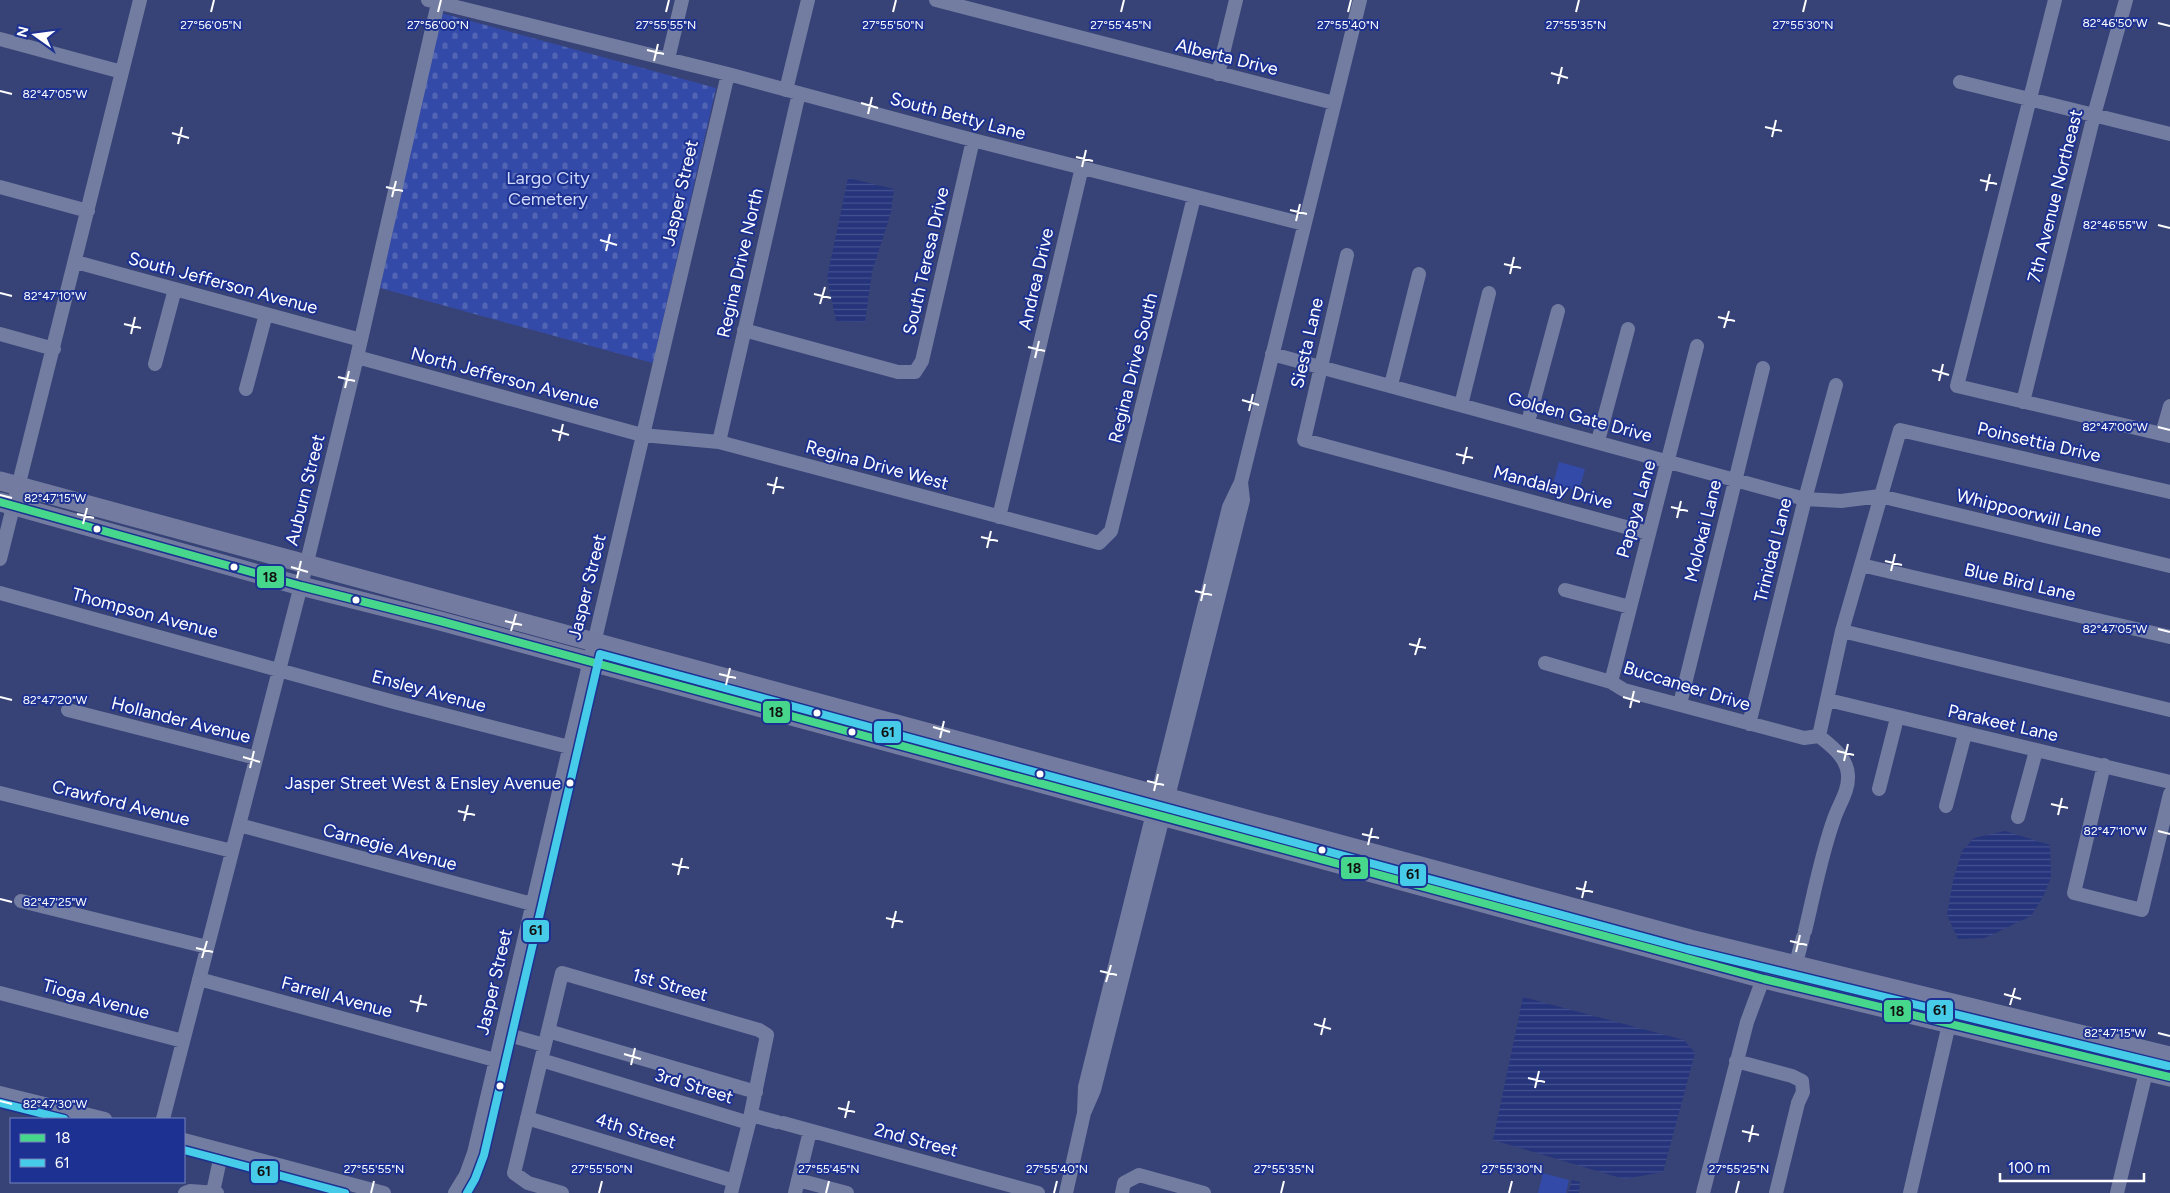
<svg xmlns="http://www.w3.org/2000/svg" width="2170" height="1193" viewBox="0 0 2170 1193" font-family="Figtree,sans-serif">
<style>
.cemetery{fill:url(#cemetery-stones)}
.pitch{fill:#344aa8}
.water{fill:url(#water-rules)}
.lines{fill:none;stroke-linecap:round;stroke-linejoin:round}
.minor{stroke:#737da1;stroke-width:14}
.major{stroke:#737ca0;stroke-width:19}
.bus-1-casing{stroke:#1c3191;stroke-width:11}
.bus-2-casing{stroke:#1c3191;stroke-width:11}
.bus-1{stroke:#46d78d;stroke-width:8}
.bus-2{stroke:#46cce9;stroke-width:8}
.ticks{fill:none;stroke:#fff;stroke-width:2}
.bus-dot{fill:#fff;stroke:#1c3191;stroke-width:2}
.labels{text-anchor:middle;stroke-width:4;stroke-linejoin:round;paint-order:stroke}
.bus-label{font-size:17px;fill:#fff;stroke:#1c3191;text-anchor:end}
.street-label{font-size:18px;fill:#fff;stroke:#1c3191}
.park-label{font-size:18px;fill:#d1dafa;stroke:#1c3191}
.ticks-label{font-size:12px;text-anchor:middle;fill:#fff;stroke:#1c3191;stroke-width:4;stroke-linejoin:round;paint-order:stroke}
.line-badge{stroke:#1c3191;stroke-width:2}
.pale-badge-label{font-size:14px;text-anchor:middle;font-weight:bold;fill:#111}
</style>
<defs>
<pattern id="cemetery-stones" width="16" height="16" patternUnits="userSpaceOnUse" patternTransform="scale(1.25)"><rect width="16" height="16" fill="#344aa8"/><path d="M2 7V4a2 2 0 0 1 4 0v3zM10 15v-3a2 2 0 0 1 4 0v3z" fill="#5265b5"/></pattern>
<pattern id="water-rules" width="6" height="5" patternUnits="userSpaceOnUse" patternTransform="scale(1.25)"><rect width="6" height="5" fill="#25347b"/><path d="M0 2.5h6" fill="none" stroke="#46528f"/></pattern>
</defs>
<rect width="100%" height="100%" fill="#374276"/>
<path class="cemetery" d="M441,13L716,88L653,363L380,288Z"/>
<path class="pitch" d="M1559,462L1585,469L1579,491L1553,484Z
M1543,1173L1569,1180L1566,1193H1538Z"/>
<path class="water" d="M848,178L894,189L891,212L872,272L865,322L836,321L827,278Z
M2005,831L2050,845L2051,877L2044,895L2031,916L1985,938L1958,939L1947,915L1953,881L1962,851L1974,838Z
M1523,997L1684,1040L1695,1053L1663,1172L1624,1179L1493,1140Z
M1572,1180L1580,1182L1579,1193H1568Z"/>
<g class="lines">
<path class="minor" d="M428,0L728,74L973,140L1304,224
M936,0L1334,103
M2055,0L1957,386L2170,436
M0,39L122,72
M668,59L682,0
M1218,74L1236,0
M1960,82L2170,134
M786,90L808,0
M0,187L88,211
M1347,255L1304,440L1648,533
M76,262L361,340
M744,330L898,372H915L922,361L973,140
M0,334L54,349
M1272,354L1805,499L1841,501L1880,496L2170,566
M357,357L642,435L719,442L1099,543L1111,531L1194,197
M155,364L175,289
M1391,385L1419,274
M246,389L266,314
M2023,402L2094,115L2126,0
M1461,405L1489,293
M1528,422L1558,311
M2162,434L2170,406
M1598,441L1628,329
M719,442L799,93
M999,517L1082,167
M0,559L140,0
M1861,565L2170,637
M1565,590L1630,607
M0,593L394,702L569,747
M1842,631L2170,710
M1545,663L1611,682L1624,690L1804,738L1819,736
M1611,682L1697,346
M1828,700L2170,782
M1680,704L1763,368
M68,710L256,758
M1749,724L1805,499L1836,385
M1819,736L1842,631L1900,430L2170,492
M2104,765L2074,893L2142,910L2170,794
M1879,789L1897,718
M0,793L232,851
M1946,806L1965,734
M2018,817L2036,751
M239,825L532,904
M21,901L207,947
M1805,931C1814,894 1821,855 1834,819C1839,804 1849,791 1848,775C1847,757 1831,746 1819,736
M199,979L495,1060
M1790,985L1803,937
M0,993L183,1041
M548,1031L756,1092
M502,1033L544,1045
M541,1060L749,1123
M1736,1061L1792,1076L1802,1081L1803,1092L1798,1103L1776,1193
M0,1093L105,1119
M1084,1113L1085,1087L1229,507L1241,482L1360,0
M751,1115L777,1122
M527,1118L734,1181
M163,1119L306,566L357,357L438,3
M783,1123L1038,1193
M184,1140L384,1193
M798,1180L847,1193
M213,1192L222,1150
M185,1193L190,1191L217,1193
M332,1193L335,1180
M455,1193L466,1175L474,1153L728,74
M562,1193L528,1183L514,1173L562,973L759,1030L767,1035L749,1123L731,1193
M795,1193L810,1131
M1066,1193L1084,1113L1094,1090L1243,500L1241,482
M1122,1193L1124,1183L1139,1175L1204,1193
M1703,1193L1747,1022L1770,960
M1910,1193L1949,1024
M2117,1193L2146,1072"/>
<path class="major" d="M0,481L1690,939L2170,1056
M0,502L301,586L440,621L1764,979L2170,1077"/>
<defs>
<path id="bus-1" d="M0,502L301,586L440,621L1764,979L2170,1077"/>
<path id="bus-2" d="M0,1103L64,1119
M184,1150L345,1193
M467,1193L475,1179L484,1155L600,654L1687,949L2168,1066"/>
</defs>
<use href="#bus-1" class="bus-1-casing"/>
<use href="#bus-2" class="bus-2-casing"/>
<use href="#bus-1" class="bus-1"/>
<use href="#bus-2" class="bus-2"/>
</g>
<path class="ticks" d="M211,12L214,0M438,12L441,0M666,12L669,0M893,12L896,0M1121,12L1124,0M1348,12L1351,0M1576,12L1579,0M1803,12L1806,0M2158,23L2170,26M647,50L664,54M654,61L658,44M1551,73L1568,78M1558,84L1562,67M0,91L12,94M861,103L878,108M868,114L872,97M1765,127L1782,131M172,133L189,138M1772,137L1776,120M178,144L182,127M1076,157L1093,161M1082,167L1086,150M1980,180L1997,184M386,187L403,191M1986,191L1990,174M392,197L396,181M1290,210L1307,214M1296,221L1300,204M2158,225L2170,228M600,240L617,245M606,251L610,234M1504,264L1521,268M1510,274L1514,257M0,293L12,296M814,294L831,298M820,304L825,287M1718,317L1735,321M124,324L141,328M1724,328L1729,311M131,334L135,317M1028,347L1045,351M1035,358L1039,341M1932,370L1949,375M338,377L355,381M1939,381L1943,364M345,388L349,371M1242,400L1259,405M1249,411L1253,394M2158,427L2170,430M552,430L569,435M559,441L563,424M1456,454L1473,458M1463,464L1467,447M767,484L784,488M773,494L777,477M0,495L12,498M1671,507L1688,511M77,514L94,518M1677,518L1681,501M83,524L87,508M981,537L998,541M987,548L991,531M1885,561L1902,565M291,567L308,572M1891,571L1895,554M297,578L301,561M1195,591L1212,595M1201,601L1205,584M505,621L522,625M2158,629L2170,632M511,631L516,614M1409,644L1426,648M1415,655L1420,638M719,674L736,678M726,685L730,668M0,697L12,700M1623,697L1640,702M1630,708L1634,691M933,727L950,732M940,738L944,721M1837,751L1854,755M243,757L260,762M1844,761L1848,744M250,768L254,751M1147,781L1164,785M1154,791L1158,774M2051,804L2068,808M458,811L475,815M2058,815L2062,798M464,821L468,805M2158,831L2170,834M1362,834L1379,838M1368,845L1372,828M672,864L689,868M678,875L682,858M1576,888L1593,892M1582,898L1586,881M0,899L12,902M886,918L903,922M892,928L896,911M1790,941L1807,945M196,948L213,952M1796,952L1800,935M202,958L207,941M1100,971L1117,975M1106,982L1111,965M2004,994L2021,999M410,1001L427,1005M2010,1005L2015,988M417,1012L421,995M1314,1024L1331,1029M2158,1033L2170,1036M1321,1035L1325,1018M624,1054L641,1059M631,1065L635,1048M1528,1078L1545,1082M1535,1088L1539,1071M0,1101L12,1104M838,1108L855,1112M845,1118L849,1101M1742,1131L1759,1135M1749,1142L1753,1125M371,1193L374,1181M599,1193L602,1181M826,1193L829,1181M1054,1193L1057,1181M1281,1193L1284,1181M1509,1193L1512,1181M1736,1193L1739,1181"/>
<g class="bus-dot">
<circle cx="97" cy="529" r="4.5"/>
<circle cx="234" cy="567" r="4.5"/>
<circle cx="356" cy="600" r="4.5"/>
<circle cx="817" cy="713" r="4.5"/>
<circle cx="852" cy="732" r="4.5"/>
<circle cx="1040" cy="774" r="4.5"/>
<circle cx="570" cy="783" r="4.5"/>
<circle cx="1322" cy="850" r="4.5"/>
<circle cx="500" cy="1086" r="4.5"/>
</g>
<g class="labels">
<g class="bus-label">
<text x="561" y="789">Jasper Street West &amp; Ensley Avenue</text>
</g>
<g class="street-label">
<text transform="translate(1227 57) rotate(14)" y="6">Alberta Drive</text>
<text transform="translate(958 116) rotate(15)" y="6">South Betty Lane</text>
<text transform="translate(680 193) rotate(-77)" y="6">Jasper Street</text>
<text transform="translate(2055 196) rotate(-76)" y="6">7th Avenue Northeast</text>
<text transform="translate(926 261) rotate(-77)" y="6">South Teresa Drive</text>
<text transform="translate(740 263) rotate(-77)" y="6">Regina Drive North</text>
<text transform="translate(1036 279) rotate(-77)" y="6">Andrea Drive</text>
<text transform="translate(223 283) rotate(15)" y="6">South Jefferson Avenue</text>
<text transform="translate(1307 343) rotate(-77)" y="6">Siesta Lane</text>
<text transform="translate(1133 368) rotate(-76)" y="6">Regina Drive South</text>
<text transform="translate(505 378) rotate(15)" y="6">North Jefferson Avenue</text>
<text transform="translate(1580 417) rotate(15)" y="6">Golden Gate Drive</text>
<text transform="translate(2039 442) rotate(13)" y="6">Poinsettia Drive</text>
<text transform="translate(877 465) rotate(15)" y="6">Regina Drive West</text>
<text transform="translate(1553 487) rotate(15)" y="6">Mandalay Drive</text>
<text transform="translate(305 490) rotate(-76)" y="6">Auburn Street</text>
<text transform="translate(1636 509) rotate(-74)" y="6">Papaya Lane</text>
<text transform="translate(2029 513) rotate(14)" y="6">Whippoorwill Lane</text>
<text transform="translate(1703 531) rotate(-76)" y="6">Molokai Lane</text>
<text transform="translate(1773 550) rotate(-76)" y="6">Trinidad Lane</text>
<text transform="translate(2020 582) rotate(13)" y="6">Blue Bird Lane</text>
<text transform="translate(587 587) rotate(-76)" y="6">Jasper Street</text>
<text transform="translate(145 613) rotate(15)" y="6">Thompson Avenue</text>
<text transform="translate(1687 686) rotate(17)" y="6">Buccaneer Drive</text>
<text transform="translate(429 691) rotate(15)" y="6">Ensley Avenue</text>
<text transform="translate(181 720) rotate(14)" y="6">Hollander Avenue</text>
<text transform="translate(2003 723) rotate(13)" y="6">Parakeet Lane</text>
<text transform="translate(121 803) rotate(14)" y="6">Crawford Avenue</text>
<text transform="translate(390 847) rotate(15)" y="6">Carnegie Avenue</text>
<text transform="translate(494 982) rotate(-77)" y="6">Jasper Street</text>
<text transform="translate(670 985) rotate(16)" y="6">1st Street</text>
<text transform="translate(337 997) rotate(15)" y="6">Farrell Avenue</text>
<text transform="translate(96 999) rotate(15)" y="6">Tioga Avenue</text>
<text transform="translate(694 1086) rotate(17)" y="6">3rd Street</text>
<text transform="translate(636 1131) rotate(17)" y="6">4th Street</text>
<text transform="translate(916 1140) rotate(15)" y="6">2nd Street</text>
</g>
<g class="park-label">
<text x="548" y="184">Largo City<tspan x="548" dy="21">Cemetery</tspan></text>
</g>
</g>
<g class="ticks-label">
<text x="2115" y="27">82°46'50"W</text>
<text x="211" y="29">27°56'05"N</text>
<text x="438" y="29">27°56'00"N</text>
<text x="666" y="29">27°55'55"N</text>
<text x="893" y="29">27°55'50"N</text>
<text x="1121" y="29">27°55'45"N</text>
<text x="1348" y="29">27°55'40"N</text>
<text x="1576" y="29">27°55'35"N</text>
<text x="1803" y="29">27°55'30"N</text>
<text x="55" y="98">82°47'05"W</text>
<text x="2115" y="229">82°46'55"W</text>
<text x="55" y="300">82°47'10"W</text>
<text x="2115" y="431">82°47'00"W</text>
<text x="55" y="502">82°47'15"W</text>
<text x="2115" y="633">82°47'05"W</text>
<text x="55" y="704">82°47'20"W</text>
<text x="2115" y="835">82°47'10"W</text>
<text x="55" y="906">82°47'25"W</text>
<text x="2115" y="1037">82°47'15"W</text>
<text x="55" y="1108">82°47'30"W</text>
<text x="374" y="1173">27°55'55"N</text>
<text x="602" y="1173">27°55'50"N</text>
<text x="829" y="1173">27°55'45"N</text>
<text x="1057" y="1173">27°55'40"N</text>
<text x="1284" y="1173">27°55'35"N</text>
<text x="1512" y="1173">27°55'30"N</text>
<text x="1739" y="1173">27°55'25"N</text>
</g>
<g class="line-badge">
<rect x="256" y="565" width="29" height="24" rx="5" fill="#46d78d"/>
<rect x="762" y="700" width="29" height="24" rx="5" fill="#46d78d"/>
<rect x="873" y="720" width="29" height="24" rx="5" fill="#46cce9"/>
<rect x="1340" y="856" width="29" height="24" rx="5" fill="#46d78d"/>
<rect x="1399" y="863" width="28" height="24" rx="5" fill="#46cce9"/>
<rect x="522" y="919" width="28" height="24" rx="5" fill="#46cce9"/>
<rect x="1926" y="999" width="28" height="24" rx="5" fill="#46cce9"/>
<rect x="1883" y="999" width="29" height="24" rx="5" fill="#46d78d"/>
<rect x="250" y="1160" width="29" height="24" rx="5" fill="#46cce9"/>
</g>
<g class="pale-badge-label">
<text x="270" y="582">18</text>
<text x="776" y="717">18</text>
<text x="888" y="737">61</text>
<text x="1354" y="873">18</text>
<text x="1413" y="879">61</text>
<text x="536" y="935">61</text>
<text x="1940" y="1015">61</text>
<text x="1897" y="1016">18</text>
<text x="264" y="1176">61</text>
</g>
<rect x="10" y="1118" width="175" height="65" fill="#1c3191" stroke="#7783bd"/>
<rect x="20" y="1134" width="25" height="8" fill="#46d78d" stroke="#7783bd"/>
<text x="55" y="1143" font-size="15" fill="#ffffff">18</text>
<rect x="20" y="1159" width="25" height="8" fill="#46cce9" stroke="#7783bd"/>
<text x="55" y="1168" font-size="15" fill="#ffffff">61</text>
<g transform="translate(35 35) rotate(284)" stroke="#1c3191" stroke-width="4" paint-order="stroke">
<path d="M0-4L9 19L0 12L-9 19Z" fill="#ffffff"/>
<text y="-8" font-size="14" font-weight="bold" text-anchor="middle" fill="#ffffff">N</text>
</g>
<path d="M2000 1173v8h144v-8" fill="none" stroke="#ffffff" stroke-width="2.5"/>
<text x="2008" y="1173" font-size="15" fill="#ffffff" stroke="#1c3191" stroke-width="4" paint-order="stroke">100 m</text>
</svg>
